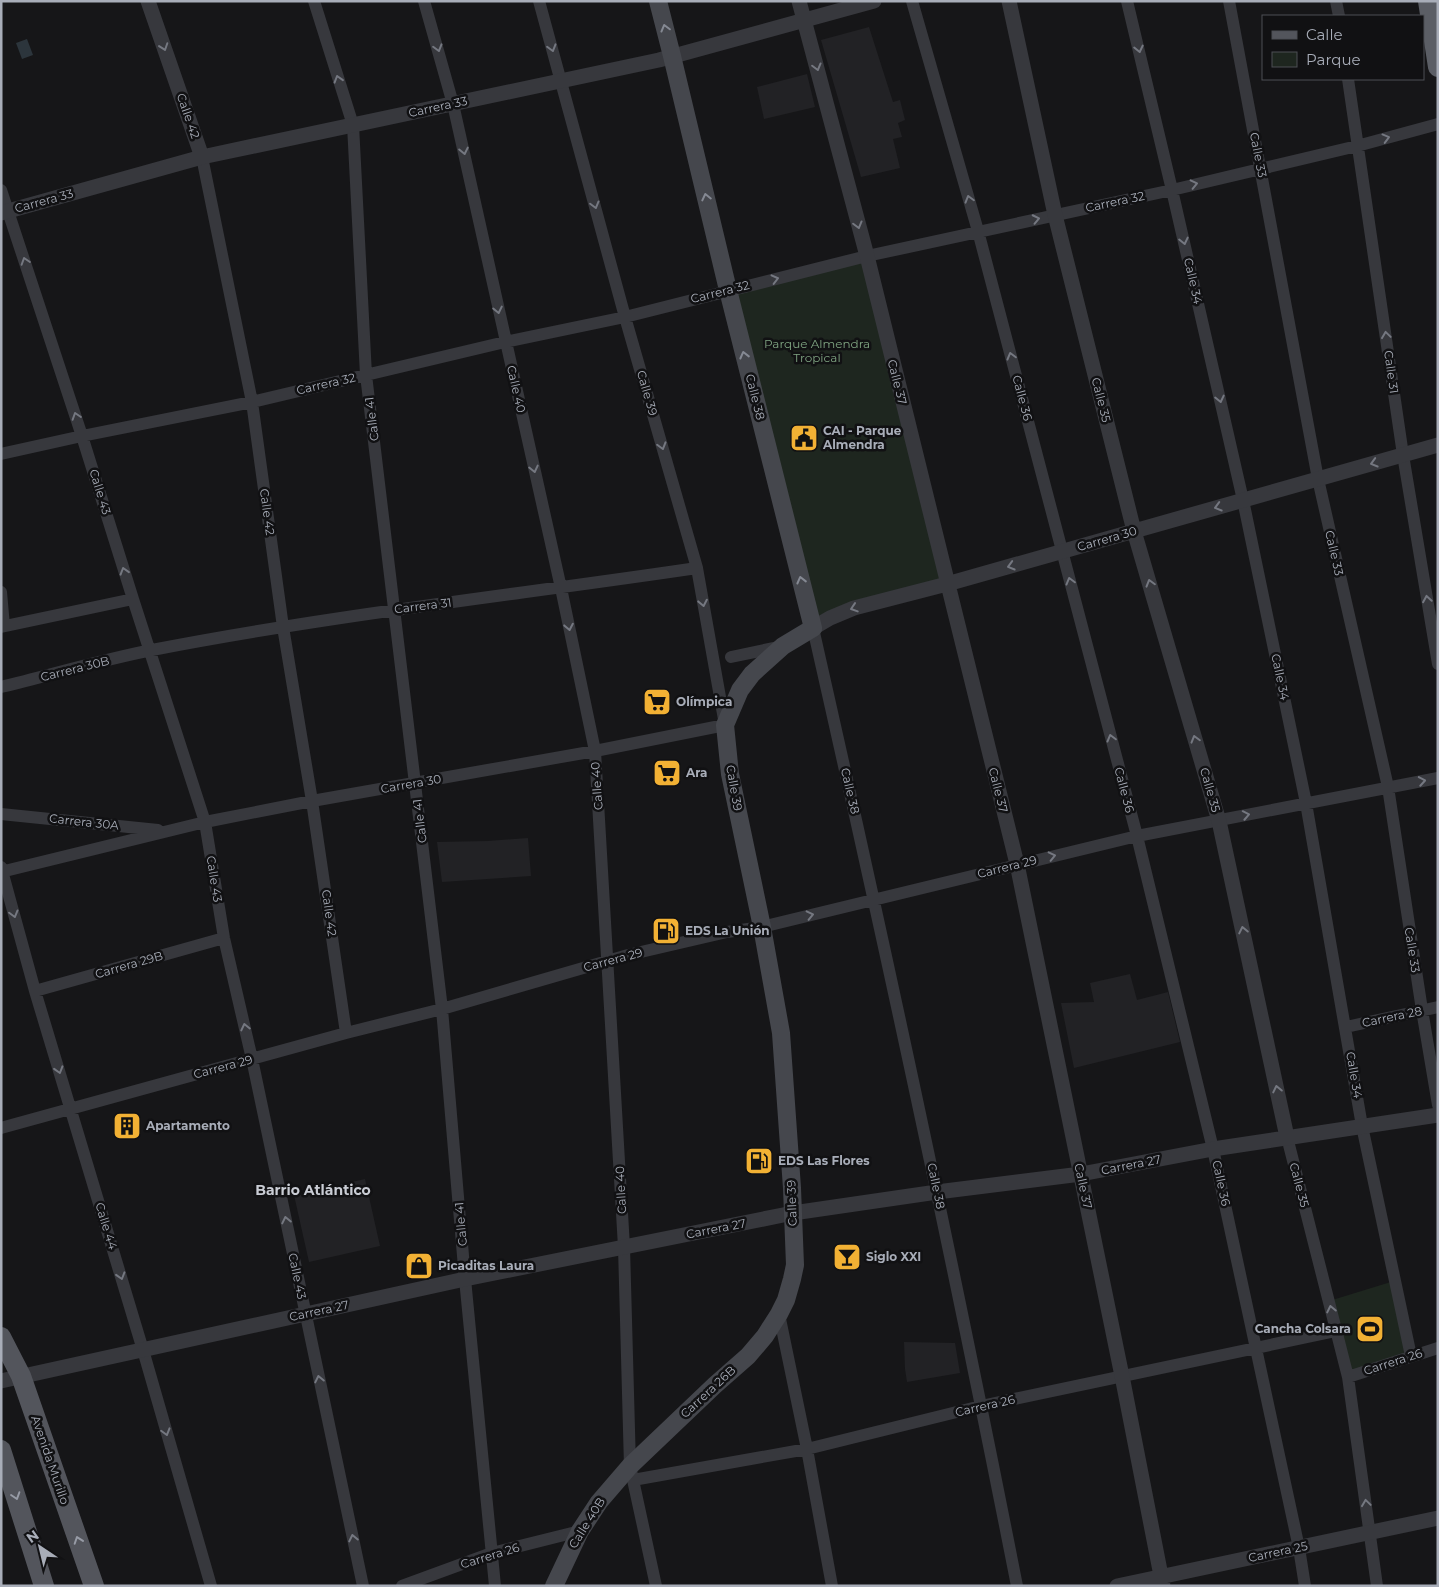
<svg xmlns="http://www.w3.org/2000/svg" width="1439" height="1587" viewBox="0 0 1439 1587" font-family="Montserrat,sans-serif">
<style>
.built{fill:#222225}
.green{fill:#1e261f}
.water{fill:#2c353c}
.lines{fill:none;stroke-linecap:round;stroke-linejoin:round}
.minor{stroke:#37383d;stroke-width:12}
.tertiary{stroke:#37383d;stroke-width:15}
.secondary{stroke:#45474d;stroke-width:18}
.primary{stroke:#53555c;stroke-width:20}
.trunk{stroke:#5b5e65;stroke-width:20}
.oneway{stroke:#858993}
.oneway2{stroke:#757881}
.oneway3{stroke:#979ba6}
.labels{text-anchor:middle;stroke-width:5;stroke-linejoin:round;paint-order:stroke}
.street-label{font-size:12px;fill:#a8adb8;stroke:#111113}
.park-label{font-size:12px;fill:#7fa381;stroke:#111113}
.poi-label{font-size:12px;font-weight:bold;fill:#a8adb8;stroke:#111113;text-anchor:start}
.neighbourhood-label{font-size:14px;font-weight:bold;fill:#c9ccd4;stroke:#111113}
</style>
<rect width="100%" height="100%" fill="#161618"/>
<path class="built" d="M869,27L893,102L900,100L905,120L898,123L902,137L893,139L900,168L861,177L821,40Z
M807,74L815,107L764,119L757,87Z
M528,838L531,876L442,882L437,842L488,841Z
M1130,974L1137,1000L1168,992L1180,1042L1074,1068L1061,1003L1094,1002L1090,983Z
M365,1179L380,1246L309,1262L294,1195Z
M904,1342L955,1343L960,1373L907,1382L905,1369Z"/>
<path class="green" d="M867,256L947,584L813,628L728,290Z
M1394,1281L1411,1356L1348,1377L1329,1301Z"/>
<path class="water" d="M27,39L33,55L22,59L16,43Z"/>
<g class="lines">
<path class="minor" d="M314,1L353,125L366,375L442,1009L465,1279L495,1586
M424,1L453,104L561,588L595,751L624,1247L630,1466L656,1586
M912,1L978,231L1137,836L1213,1149L1299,1548L1305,1586
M1127,1L1172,190L1243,500L1306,803L1362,1126L1411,1356
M1229,1L1318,479L1388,787L1422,1010L1438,1105
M1336,1L1339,16
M1348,79L1403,455L1438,664
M202,157L252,402L283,627L312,801L346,1033
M1,190L82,436L133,599L205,822L224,938L252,1059L363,1586
M1,454L82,436L252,402L505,342L625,317L867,256L1172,190L1357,146L1438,124
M1,592L4,626
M1,627L133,599
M813,628C885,946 954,1265 1017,1586
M731,657L783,646
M1,687C51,675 101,660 152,650C332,615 515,595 697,568
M1,814L158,830
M1,867L35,991L143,1350L211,1586
M1,872L205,822L312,801L595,751L725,725L697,568L625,317L539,1
M35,991L224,938
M1346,1027L1438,1007
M1,1128L346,1033L442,1009L628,955L727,932L762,927L1137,836L1438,778
M1287,1137L1348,1377L1377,1586
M779,1314L807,1449L832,1586
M1348,1377L1438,1348
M633,1480L807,1449L981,1406L1336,1331
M402,1586L492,1553L580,1531"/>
<path class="tertiary" d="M148,1L202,157
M799,1L867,256L1017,864L1122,1376L1163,1586
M1009,1L1055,215L1134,531L1219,821L1287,1137
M1,213L202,157L659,60L874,1
M813,628L830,618L854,608L947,584L1438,445
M1,1381L465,1279L793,1213L937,1192L1081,1174L1213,1149L1438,1115
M1117,1586L1438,1518"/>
<path class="secondary" d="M554,1586L580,1531L599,1502L630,1466L715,1385L748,1356L765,1336L779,1314L786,1300L792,1279L795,1265L792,1188L781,1033L762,927L730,774L725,725L740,690L752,674L783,646L813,628L728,290L672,56L658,1"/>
<path class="primary" d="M1,1337L21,1376L94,1586
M1,1450L44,1586"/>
<path class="trunk" d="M1428,1L1438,67"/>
</g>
<defs><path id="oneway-chevron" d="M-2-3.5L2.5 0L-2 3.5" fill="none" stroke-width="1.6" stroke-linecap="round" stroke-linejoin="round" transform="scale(1.25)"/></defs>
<g class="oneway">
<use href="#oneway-chevron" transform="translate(665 28) rotate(-105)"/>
<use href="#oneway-chevron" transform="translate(706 197) rotate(-103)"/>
<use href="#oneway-chevron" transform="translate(744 355) rotate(-104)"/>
<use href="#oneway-chevron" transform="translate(801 580) rotate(-104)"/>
</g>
<g class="oneway2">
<use href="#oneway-chevron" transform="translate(164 47) rotate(71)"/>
<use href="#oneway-chevron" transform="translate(438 48) rotate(74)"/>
<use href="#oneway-chevron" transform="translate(552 48) rotate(74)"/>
<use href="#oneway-chevron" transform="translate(1139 49) rotate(77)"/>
<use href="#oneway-chevron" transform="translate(817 67) rotate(75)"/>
<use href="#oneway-chevron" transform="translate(338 79) rotate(-107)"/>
<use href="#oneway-chevron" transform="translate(1386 138) rotate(-15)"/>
<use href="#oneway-chevron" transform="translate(464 151) rotate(78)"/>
<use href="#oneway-chevron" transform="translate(1194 184) rotate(-13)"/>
<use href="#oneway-chevron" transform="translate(969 199) rotate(-106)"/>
<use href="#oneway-chevron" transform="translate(595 205) rotate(75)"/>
<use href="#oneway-chevron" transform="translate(1036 219) rotate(-12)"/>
<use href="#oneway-chevron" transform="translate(858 225) rotate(75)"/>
<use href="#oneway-chevron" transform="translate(1184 241) rotate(77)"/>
<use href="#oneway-chevron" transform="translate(25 261) rotate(-108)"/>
<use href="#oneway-chevron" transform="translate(775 279) rotate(-14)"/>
<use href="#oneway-chevron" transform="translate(498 310) rotate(78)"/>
<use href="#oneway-chevron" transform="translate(1386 335) rotate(-98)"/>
<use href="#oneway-chevron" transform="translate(1011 356) rotate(-105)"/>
<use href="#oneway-chevron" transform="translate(1220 399) rotate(77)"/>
<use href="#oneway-chevron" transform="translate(76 416) rotate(-108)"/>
<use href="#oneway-chevron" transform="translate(662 446) rotate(74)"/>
<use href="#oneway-chevron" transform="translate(1374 463) rotate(164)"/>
<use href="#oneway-chevron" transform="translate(534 469) rotate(77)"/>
<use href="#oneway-chevron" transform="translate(1218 507) rotate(164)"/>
<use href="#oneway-chevron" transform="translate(1011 566) rotate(164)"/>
<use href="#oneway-chevron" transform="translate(124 571) rotate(-107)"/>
<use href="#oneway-chevron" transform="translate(1070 581) rotate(-105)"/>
<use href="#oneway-chevron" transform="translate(1150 583) rotate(-106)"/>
<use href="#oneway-chevron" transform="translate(1427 599) rotate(-99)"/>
<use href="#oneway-chevron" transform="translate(703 603) rotate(79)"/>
<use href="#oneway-chevron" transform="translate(854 608) rotate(162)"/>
<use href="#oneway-chevron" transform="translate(569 627) rotate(79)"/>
<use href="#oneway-chevron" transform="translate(1111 738) rotate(-105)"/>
<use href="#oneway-chevron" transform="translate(1195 739) rotate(-106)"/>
<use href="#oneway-chevron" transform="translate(1422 781) rotate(-10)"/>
<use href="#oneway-chevron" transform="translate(1246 815) rotate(-11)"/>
<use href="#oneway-chevron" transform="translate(1052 856) rotate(-13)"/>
<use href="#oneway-chevron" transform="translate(14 914) rotate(75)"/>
<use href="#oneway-chevron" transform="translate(810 915) rotate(-13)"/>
<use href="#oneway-chevron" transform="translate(1243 930) rotate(-102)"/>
<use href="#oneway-chevron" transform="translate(245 1027) rotate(-103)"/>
<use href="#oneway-chevron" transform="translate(59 1070) rotate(73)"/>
<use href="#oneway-chevron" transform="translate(1277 1089) rotate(-102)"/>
<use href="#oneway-chevron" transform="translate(286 1220) rotate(-102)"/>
<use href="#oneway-chevron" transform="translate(121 1276) rotate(73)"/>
<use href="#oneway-chevron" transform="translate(1331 1309) rotate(-102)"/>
<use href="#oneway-chevron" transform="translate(319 1379) rotate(-102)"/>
<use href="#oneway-chevron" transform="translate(166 1432) rotate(74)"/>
<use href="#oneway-chevron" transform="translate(1366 1503) rotate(-98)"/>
<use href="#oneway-chevron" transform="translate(353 1538) rotate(-102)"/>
</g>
<g class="oneway3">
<use href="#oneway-chevron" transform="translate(16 1496) rotate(72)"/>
<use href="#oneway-chevron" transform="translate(78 1540) rotate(-109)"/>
</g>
<defs>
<symbol id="civic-square" viewBox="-11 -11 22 22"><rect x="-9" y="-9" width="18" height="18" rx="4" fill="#f2b134" stroke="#111113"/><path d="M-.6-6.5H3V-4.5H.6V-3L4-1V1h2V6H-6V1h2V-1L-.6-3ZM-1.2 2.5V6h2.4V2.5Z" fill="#111"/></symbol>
<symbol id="supermarket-square" viewBox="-11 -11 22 22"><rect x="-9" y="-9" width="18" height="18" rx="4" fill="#f2b134" stroke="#111113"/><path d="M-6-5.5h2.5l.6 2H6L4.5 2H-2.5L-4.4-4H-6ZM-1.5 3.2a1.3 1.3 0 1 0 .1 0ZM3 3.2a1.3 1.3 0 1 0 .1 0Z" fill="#111"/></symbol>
<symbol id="fuel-square" viewBox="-11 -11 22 22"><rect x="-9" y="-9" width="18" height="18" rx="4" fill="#f2b134" stroke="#111113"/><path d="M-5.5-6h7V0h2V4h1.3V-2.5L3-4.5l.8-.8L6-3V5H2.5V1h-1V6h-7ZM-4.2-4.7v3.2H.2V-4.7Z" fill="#111"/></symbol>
<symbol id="building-square" viewBox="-11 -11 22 22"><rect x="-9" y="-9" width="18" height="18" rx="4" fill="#f2b134" stroke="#111113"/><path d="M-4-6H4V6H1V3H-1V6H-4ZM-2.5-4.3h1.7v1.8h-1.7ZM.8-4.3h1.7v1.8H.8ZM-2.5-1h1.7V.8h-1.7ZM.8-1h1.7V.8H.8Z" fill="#111"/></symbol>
<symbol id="bar-square" viewBox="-11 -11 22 22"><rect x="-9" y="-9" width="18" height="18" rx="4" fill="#f2b134" stroke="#111113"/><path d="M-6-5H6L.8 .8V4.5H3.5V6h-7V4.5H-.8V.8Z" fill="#111"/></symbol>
<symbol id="shop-square" viewBox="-11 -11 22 22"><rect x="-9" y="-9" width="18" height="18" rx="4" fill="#f2b134" stroke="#111113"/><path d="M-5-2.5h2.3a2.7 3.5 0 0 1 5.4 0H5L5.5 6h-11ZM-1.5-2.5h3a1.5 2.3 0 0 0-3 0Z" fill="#111"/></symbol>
<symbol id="stadium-square" viewBox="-11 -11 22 22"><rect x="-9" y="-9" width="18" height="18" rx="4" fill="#f2b134" stroke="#111113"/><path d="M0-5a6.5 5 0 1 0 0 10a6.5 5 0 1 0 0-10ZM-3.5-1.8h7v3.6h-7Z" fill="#111"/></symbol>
</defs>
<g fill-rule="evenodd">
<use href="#civic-square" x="788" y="422" width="32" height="32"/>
<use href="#supermarket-square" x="641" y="686" width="32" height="32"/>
<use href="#supermarket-square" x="651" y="757" width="32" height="32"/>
<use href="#fuel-square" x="650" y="915" width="32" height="32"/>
<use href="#building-square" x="111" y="1110" width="32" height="32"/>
<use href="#fuel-square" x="743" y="1145" width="32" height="32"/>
<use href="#bar-square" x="831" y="1241" width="32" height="32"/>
<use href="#shop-square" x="403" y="1250" width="32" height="32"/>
<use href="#stadium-square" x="1354" y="1313" width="32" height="32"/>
</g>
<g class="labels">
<g class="street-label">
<text transform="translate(438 107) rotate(-12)" y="4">Carrera 33</text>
<text transform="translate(188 116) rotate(71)" y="4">Calle 42</text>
<text transform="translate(1258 155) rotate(79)" y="4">Calle 33</text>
<text transform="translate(44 201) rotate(-15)" y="4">Carrera 33</text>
<text transform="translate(1115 202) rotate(-12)" y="4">Carrera 32</text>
<text transform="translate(1193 281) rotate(77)" y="4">Calle 34</text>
<text transform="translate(720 292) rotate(-14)" y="4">Carrera 32</text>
<text transform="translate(1391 372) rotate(82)" y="4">Calle 31</text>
<text transform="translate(897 382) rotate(76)" y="4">Calle 37</text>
<text transform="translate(326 384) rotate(-13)" y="4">Carrera 32</text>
<text transform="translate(516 389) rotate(77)" y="4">Calle 40</text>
<text transform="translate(647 393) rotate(74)" y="4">Calle 39</text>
<text transform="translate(755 397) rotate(76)" y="4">Calle 38</text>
<text transform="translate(1022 398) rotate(75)" y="4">Calle 36</text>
<text transform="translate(1101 400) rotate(76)" y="4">Calle 35</text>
<text transform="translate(372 419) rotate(-97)" y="4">Calle 41</text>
<text transform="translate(100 492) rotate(73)" y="4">Calle 43</text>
<text transform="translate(267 512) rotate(82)" y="4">Calle 42</text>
<text transform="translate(1107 539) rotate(-16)" y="4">Carrera 30</text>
<text transform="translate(1334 553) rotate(77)" y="4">Calle 33</text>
<text transform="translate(423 606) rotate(-7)" y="4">Carrera 31</text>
<text transform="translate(75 669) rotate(-14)" y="4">Carrera 30B</text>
<text transform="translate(1280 677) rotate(78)" y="4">Calle 34</text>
<text transform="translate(411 784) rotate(-10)" y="4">Carrera 30</text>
<text transform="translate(597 786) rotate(-94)" y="4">Calle 40</text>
<text transform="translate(734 788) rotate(80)" y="4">Calle 39</text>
<text transform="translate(998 790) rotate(76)" y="4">Calle 37</text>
<text transform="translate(1124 790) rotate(75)" y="4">Calle 36</text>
<text transform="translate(1210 790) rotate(74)" y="4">Calle 35</text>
<text transform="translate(850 791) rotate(77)" y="4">Calle 38</text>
<text transform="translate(420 821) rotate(-97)" y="4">Calle 41</text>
<text transform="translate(84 822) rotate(6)" y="4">Carrera 30A</text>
<text transform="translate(1007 867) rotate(-14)" y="4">Carrera 29</text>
<text transform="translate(214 879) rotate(81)" y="4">Calle 43</text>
<text transform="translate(329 913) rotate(82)" y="4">Calle 42</text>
<text transform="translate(1412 950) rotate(81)" y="4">Calle 33</text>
<text transform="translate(613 960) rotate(-15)" y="4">Carrera 29</text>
<text transform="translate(129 965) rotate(-16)" y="4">Carrera 29B</text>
<text transform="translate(1392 1017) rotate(-12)" y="4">Carrera 28</text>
<text transform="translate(223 1067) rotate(-15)" y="4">Carrera 29</text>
<text transform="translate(1354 1075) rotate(80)" y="4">Calle 34</text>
<text transform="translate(1131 1165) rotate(-11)" y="4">Carrera 27</text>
<text transform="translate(1221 1183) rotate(78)" y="4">Calle 36</text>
<text transform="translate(1299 1185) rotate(75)" y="4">Calle 35</text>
<text transform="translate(936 1186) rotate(78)" y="4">Calle 38</text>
<text transform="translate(1083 1186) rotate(78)" y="4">Calle 37</text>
<text transform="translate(621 1190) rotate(-93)" y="4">Calle 40</text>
<text transform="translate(792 1203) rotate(-92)" y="4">Calle 39</text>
<text transform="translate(461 1224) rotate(-95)" y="4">Calle 41</text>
<text transform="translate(106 1226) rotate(73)" y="4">Calle 44</text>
<text transform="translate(716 1229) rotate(-11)" y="4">Carrera 27</text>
<text transform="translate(297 1276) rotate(78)" y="4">Calle 43</text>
<text transform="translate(319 1311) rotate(-12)" y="4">Carrera 27</text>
<text transform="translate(1393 1362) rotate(-18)" y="4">Carrera 26</text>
<text transform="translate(708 1392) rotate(-43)" y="4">Carrera 26B</text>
<text transform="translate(985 1406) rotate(-13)" y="4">Carrera 26</text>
<text transform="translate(50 1460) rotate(71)" y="4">Avenida Murillo</text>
<text transform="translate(587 1523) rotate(-58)" y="4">Calle 40B</text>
<text transform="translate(1278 1552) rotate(-12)" y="4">Carrera 25</text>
<text transform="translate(490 1556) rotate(-17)" y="4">Carrera 26</text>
</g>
<g class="park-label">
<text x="817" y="348">Parque Almendra<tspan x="817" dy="14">Tropical</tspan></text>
</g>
<g class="poi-label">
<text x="823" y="435">CAI - Parque<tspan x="823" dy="14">Almendra</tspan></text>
<text x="676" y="706">Olímpica</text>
<text x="686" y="777">Ara</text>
<text x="685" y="935">EDS La Unión</text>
<text x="146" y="1130">Apartamento</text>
<text x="778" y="1165">EDS Las Flores</text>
<text x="866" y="1261">Siglo XXI</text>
<text x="438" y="1270">Picaditas Laura</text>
<text x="1351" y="1333" text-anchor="end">Cancha Colsara</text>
</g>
<g class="neighbourhood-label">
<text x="313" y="1195">Barrio Atlántico</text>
</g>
</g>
<rect width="1439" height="1587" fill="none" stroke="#a8adb8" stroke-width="5"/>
<rect x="1262" y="15" width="162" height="65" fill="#111113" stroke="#4d4f55"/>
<rect x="1272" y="31" width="25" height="8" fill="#53555c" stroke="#4d4f55"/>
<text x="1306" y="40" font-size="15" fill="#a8adb8">Calle</text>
<rect x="1272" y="52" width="25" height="15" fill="#1e261f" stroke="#4d4f55"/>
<text x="1306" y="65" font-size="15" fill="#a8adb8">Parque</text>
<g transform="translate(40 1547) rotate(325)" stroke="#111113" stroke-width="4" paint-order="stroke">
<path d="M0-4L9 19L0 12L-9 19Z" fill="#a8adb8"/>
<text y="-8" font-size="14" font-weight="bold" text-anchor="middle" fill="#a8adb8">N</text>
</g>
</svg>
